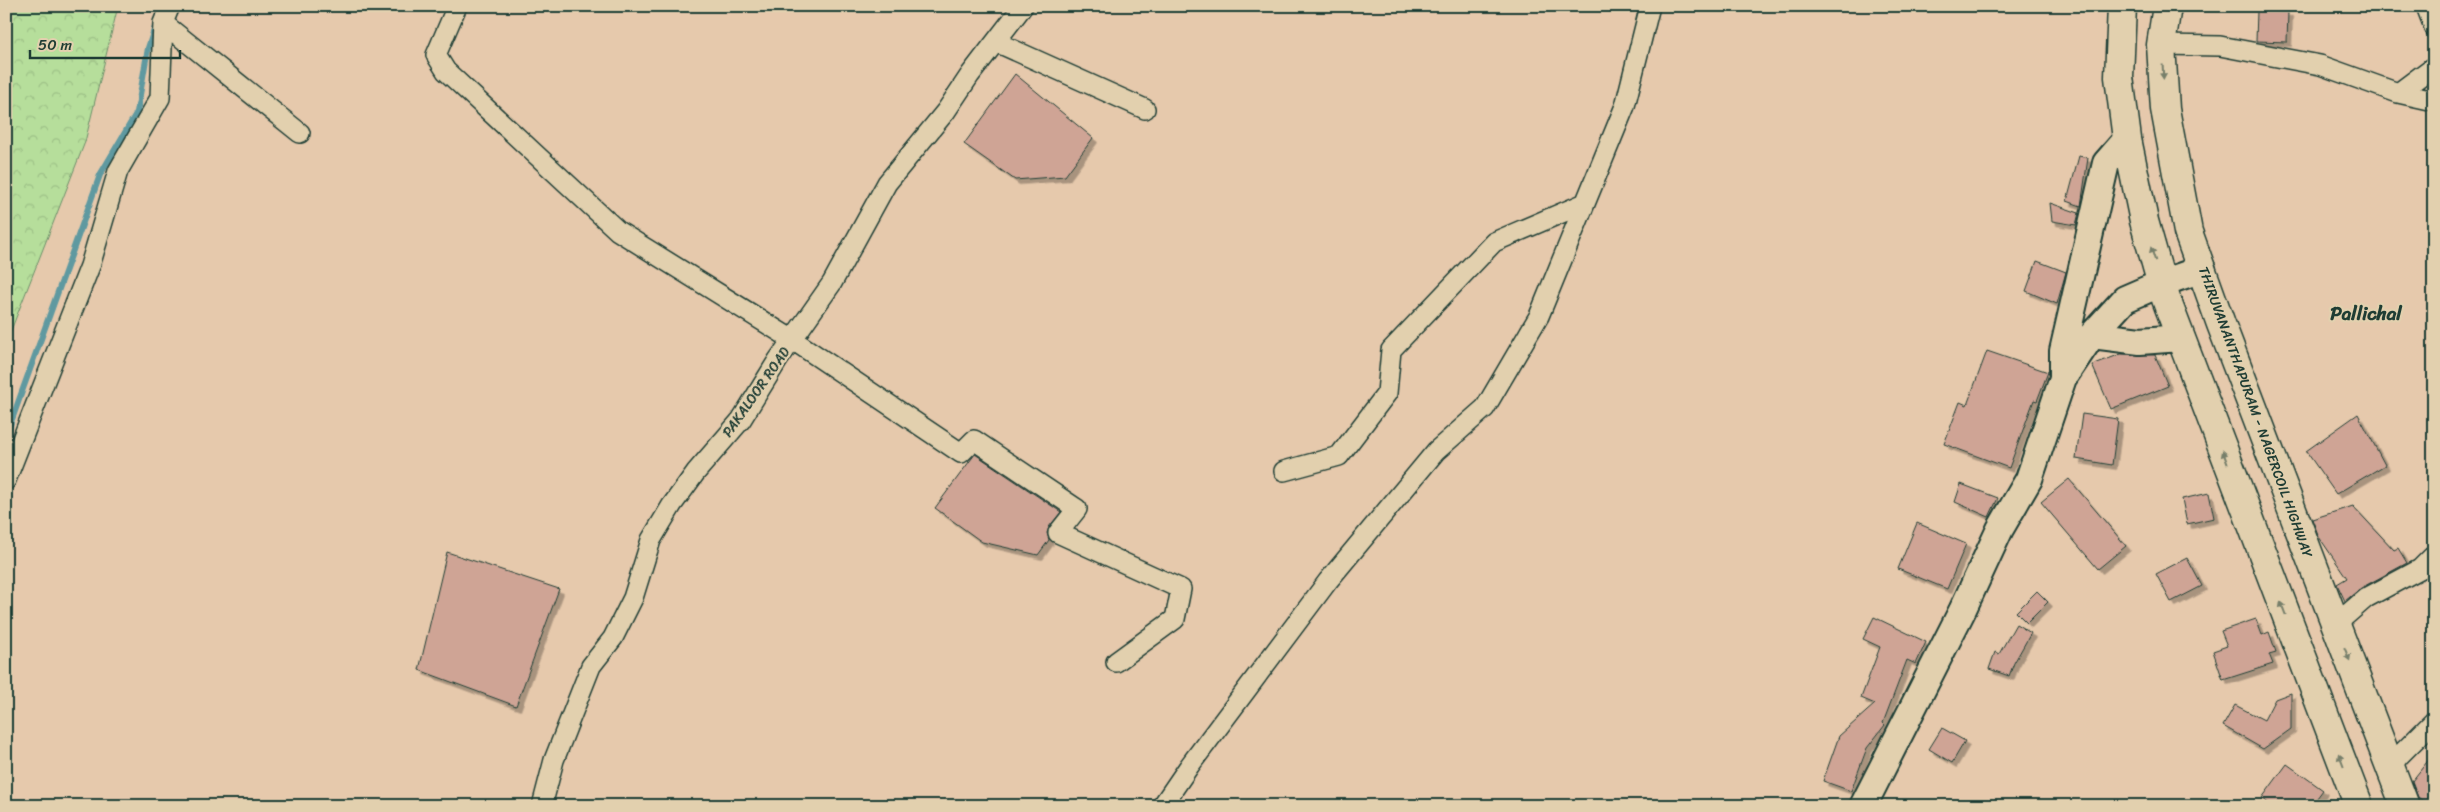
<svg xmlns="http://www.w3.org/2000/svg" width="2440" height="812" viewBox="0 0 2440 812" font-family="Sriracha,sans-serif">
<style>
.park{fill:url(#park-crowns);stroke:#6a8e68}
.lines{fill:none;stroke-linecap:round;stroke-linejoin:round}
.stream{stroke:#5f99a0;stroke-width:6}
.building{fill:#cfa495;stroke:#1f3d34;filter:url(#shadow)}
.street-casing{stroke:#1f3d34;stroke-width:22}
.secondary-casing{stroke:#1f3d34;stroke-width:30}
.primary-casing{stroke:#1f3d34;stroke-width:31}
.street{stroke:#e2d0ae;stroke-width:19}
.secondary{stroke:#e2d0ae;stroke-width:26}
.primary{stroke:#e2d0ae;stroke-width:28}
.oneway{fill:#777f6b}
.labels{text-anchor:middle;stroke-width:4.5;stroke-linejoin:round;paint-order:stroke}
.street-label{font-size:14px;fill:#1f3d34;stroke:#e2d0ae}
.district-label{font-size:19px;font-weight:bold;fill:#1f3d34;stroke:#e2d0ae}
</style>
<defs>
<pattern id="park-crowns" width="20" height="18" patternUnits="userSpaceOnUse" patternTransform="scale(1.25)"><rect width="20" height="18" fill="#b6de9b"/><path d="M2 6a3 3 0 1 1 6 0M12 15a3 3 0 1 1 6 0" fill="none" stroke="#9cbf86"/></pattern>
<filter id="shadow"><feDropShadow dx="4.5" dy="4.5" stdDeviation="0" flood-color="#0004"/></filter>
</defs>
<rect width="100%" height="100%" fill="#e6c9ac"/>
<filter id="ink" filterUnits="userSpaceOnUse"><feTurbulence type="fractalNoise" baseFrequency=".02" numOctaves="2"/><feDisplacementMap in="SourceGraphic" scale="10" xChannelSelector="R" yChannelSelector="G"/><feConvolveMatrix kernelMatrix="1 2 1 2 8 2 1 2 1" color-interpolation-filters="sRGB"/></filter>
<g filter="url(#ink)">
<path class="park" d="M6,6H118L85,142L6,343Z"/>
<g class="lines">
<path class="stream" d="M6,436L100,175L137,112L148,48L156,24"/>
</g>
<path class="building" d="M2257,11L2288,12L2287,42L2256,41Z
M1015,74L1093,138L1065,176L1015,180L964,144Z
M2079,156L2088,158L2081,206L2067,201Z
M2050,203L2079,213L2076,225L2052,221Z
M2037,261L2066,272L2057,304L2026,291Z
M1987,351L2048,372L2037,401L2034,400L2009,468L1944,444L1960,402L1967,405Z
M2121,354L2155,355L2168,386L2111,409L2092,365Z
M2082,414L2118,419L2112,465L2076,459Z
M2358,414L2385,465L2336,494L2306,451Z
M975,454L1061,512L1049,527L1047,533L1049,540L1038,555L982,542L935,508Z
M2069,479L2126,546L2098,569L2041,502Z
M1961,484L1998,498L1989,517L1955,502Z
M2209,493L2214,518L2187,524L2182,499Z
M2353,506L2394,550L2398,548L2407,563L2361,588L2345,601L2337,584L2347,578L2319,537L2312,519Z
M1917,523L1966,544L1947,589L1898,569Z
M447,552L559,589L516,706L419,670Z
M2187,558L2202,586L2171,602L2156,574Z
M2037,591L2048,602L2027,623L2016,612Z
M1874,617L1926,642L1916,664L1907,660L1883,723L1885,725L1867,748L1851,791L1823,781L1839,736L1875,704L1861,698L1880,647L1863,639Z
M2256,619L2262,635L2269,632L2276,652L2269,654L2273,664L2223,680L2213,651L2227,646L2221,631Z
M2016,624L2031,633L2014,663L2009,676L1989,669L1995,652L1999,654Z
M2291,693V729L2263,749L2223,726L2235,705L2264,720L2275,699Z
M1942,728L1965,741L1952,763L1929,749Z
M2434,753V806H2429L2418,797L2412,781Z
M2287,764L2323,790L2311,806H2272L2262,798Z"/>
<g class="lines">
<defs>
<path id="street" d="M457,6L436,55L446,71L618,231L793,340L961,453L974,440L1077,509L1058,533L1181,589L1175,619L1116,662
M2426,6L2434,27
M163,23L300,133
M996,42L1145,109
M2161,45L2220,46L2320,65L2398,93L2434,101
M2398,93L2434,66
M1284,471L1339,456L1387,393L1391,350L1494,242L1585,203
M6,480L90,266L118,171L160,98L163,23L170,6
M2335,625L2366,598L2420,569L2434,555
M2391,767L2399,756L2434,721
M542,806L554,760L591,666L613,638L633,598L651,540L672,505L696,472L741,420L778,360L832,283L887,183L946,111L970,75L1023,6
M1162,806L1190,765L1328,581L1436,451L1485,408L1539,316L1625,106L1650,6"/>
<path id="secondary" d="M2092,335L2140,341L2181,338
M2063,378L2092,335L2125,299L2162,283L2202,269
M1863,806L1962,611L2000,529L2029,479L2063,378V351L2106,163L2127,139"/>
<path id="primary" d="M2122,6L2119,77L2127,139L2144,221L2166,299L2359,806
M2167,6L2161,45L2165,109L2188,232L2221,324L2405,806"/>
</defs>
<use href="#street" class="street-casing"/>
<use href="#secondary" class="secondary-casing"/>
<use href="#primary" class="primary-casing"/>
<use href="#street" class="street"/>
<use href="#secondary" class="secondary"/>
<use href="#primary" class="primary"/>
</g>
<defs><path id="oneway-solid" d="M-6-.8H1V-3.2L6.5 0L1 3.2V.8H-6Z" transform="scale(1.25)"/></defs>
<g class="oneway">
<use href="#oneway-solid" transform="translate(2163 72) rotate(87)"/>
<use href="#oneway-solid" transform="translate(2153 254) rotate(-108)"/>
<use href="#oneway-solid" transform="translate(2225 457) rotate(-110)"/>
<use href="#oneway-solid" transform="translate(2283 608) rotate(-111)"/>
<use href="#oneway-solid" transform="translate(2347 654) rotate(68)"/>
<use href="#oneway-solid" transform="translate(2341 760) rotate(-111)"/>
</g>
</g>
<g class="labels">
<g class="street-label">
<text transform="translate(756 392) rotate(-55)" y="5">PAKALOOR ROAD</text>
<text transform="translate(2256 412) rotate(70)" y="5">THIRUVANANTHAPURAM - NAGERCOIL HIGHWAY</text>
</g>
<g class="district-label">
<text x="2366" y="320">Pallichal</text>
</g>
</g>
<rect width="2440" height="812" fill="none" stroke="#e2d0ae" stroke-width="25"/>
<rect x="12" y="12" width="2415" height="787" fill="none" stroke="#1f3d34" stroke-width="2" filter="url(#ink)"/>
<path d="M30 50v8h150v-8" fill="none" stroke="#1f3d34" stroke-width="2.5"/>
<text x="38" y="50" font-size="15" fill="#1f3d34" stroke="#e2d0ae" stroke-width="4" paint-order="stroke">50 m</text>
</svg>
